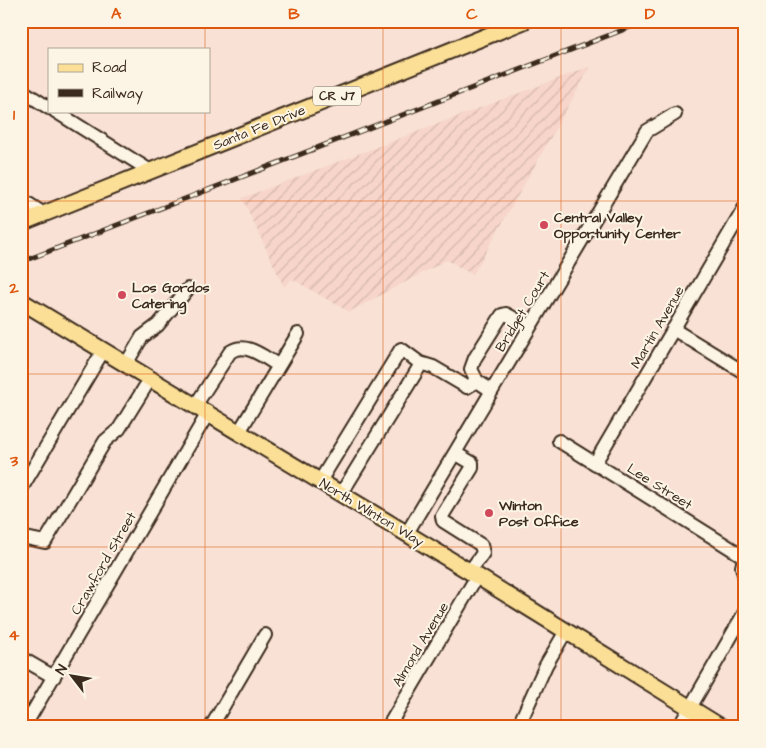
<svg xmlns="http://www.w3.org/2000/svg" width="766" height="748" viewBox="0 0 766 748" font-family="'Architects Daughter',sans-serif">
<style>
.industrial{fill:url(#industrial-furrows)}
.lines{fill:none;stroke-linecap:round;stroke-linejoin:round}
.minor-casing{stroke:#3b2a1e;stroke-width:16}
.major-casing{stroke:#3b2a1e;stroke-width:19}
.minor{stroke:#fcf5e5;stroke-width:12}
.major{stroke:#fbdf96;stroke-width:15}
.rail-casing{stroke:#3b2a1e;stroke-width:5}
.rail{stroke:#fcf5e5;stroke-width:3;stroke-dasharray:9;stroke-linecap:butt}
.grid{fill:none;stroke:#df570d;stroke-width:1;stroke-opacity:0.55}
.poi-dot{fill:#d1495b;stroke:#fcf5e5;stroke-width:2}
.labels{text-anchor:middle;stroke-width:4;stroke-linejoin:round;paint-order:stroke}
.shield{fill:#fcf5e5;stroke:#75675a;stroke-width:1}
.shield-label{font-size:12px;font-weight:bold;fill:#3b2a1e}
.street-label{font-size:14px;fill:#3b2a1e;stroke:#fcf5e5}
.poi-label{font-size:14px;font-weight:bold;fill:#3b2a1e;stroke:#fcf5e5;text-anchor:start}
.neatline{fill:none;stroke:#df570d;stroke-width:2}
.grid-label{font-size:16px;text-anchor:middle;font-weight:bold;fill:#df570d}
</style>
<defs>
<pattern id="industrial-furrows" width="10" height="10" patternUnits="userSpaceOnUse" patternTransform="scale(1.25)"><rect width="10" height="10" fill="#f7d5ca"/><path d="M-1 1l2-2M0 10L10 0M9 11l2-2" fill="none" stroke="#d5b7ad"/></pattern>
</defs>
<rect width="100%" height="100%" fill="#f9e2d5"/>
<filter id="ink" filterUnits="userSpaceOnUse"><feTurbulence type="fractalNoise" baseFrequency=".02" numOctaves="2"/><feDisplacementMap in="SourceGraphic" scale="10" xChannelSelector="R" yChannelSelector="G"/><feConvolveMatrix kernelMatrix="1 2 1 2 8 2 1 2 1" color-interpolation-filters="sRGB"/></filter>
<g filter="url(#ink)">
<path class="industrial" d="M591,66L473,275L447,260L349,312L292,279L284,287L242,198Z"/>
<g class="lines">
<defs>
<path id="minor" d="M21,90L49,108
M55,111L149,170
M21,199L44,214
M673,329L745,373
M126,364L142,337L158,325L188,289
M477,381L471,369L475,358L502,315L506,314L530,327
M195,406L230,352C246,341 263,357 278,365
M239,432L298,334
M559,441L743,556
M455,453L472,463V468L442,516L443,521L481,545L483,553L470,571
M595,463L745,207
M320,481L401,349L420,363L433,367L467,387L477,381L492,391
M21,489L103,351
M341,494L418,369L420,363
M407,533L647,131L675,114
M21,537L45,542L105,441L119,429L150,379
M745,554L742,567L745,578
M21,658L54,677
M24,727L208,413
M211,727L265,635
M388,727L477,576
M518,727L546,665L566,631
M679,727L745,612"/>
<path id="major" d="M21,223L524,21
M21,301L477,576L721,727"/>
</defs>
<use href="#minor" class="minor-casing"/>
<use href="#major" class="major-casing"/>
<use href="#minor" class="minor"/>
<use href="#major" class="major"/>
<defs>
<path id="rail" d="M21,262L646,21"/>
</defs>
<use href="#rail" class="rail-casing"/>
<use href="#rail" class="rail"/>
</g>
</g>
<path class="grid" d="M205,21V49M383,21V727M561,21V727M205,111V727M21,201H745M21,374H745M21,547H745"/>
<g class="poi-dot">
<circle cx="544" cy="225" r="5"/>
<circle cx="122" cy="295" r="5"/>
<circle cx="489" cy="513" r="5"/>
</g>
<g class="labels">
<rect class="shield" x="313" y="86.5" width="48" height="19" rx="4"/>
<g class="shield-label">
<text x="337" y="100">CR J7</text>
</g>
<g class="street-label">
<text transform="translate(259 127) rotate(-22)" y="5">Santa Fe Drive</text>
<text transform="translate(522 311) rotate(-59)" y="5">Bridget Court</text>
<text transform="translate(657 327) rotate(-60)" y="5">Martin Avenue</text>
<text transform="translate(660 486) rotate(32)" y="5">Lee Street</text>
<text transform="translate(372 512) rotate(31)" y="5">North Winton Way</text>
<text transform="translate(103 563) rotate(-60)" y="5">Crawford Street</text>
<text transform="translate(420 644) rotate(-59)" y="5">Almond Avenue</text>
</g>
<g class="poi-label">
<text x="554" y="222">Central Valley<tspan x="554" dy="16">Opportunity Center</tspan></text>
<text x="132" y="292">Los Gordos<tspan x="132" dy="16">Catering</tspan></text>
<text x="499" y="510">Winton<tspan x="499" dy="16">Post Office</tspan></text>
</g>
</g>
<rect width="766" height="748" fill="none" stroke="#fcf5e5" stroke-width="55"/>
<rect x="48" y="48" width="162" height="65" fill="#fcf5e5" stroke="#afa495"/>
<rect x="58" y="64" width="25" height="8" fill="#fbdf96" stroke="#afa495"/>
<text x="92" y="72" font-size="15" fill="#3b2a1e">Road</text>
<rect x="58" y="89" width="25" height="8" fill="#3b2a1e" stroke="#afa495"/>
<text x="92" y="98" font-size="15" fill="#3b2a1e">Railway</text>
<g transform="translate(72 676) rotate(301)" stroke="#fcf5e5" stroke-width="4" paint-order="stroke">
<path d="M0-4L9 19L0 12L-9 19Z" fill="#3b2a1e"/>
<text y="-8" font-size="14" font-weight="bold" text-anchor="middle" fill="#3b2a1e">N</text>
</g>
<rect x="28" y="28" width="710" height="692" class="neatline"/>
<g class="grid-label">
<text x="116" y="19">A</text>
<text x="294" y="19">B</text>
<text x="472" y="19">C</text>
<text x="650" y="19">D</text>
<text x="14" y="120">1</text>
<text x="14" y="293">2</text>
<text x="14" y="466">3</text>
<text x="14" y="640">4</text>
</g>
</svg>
